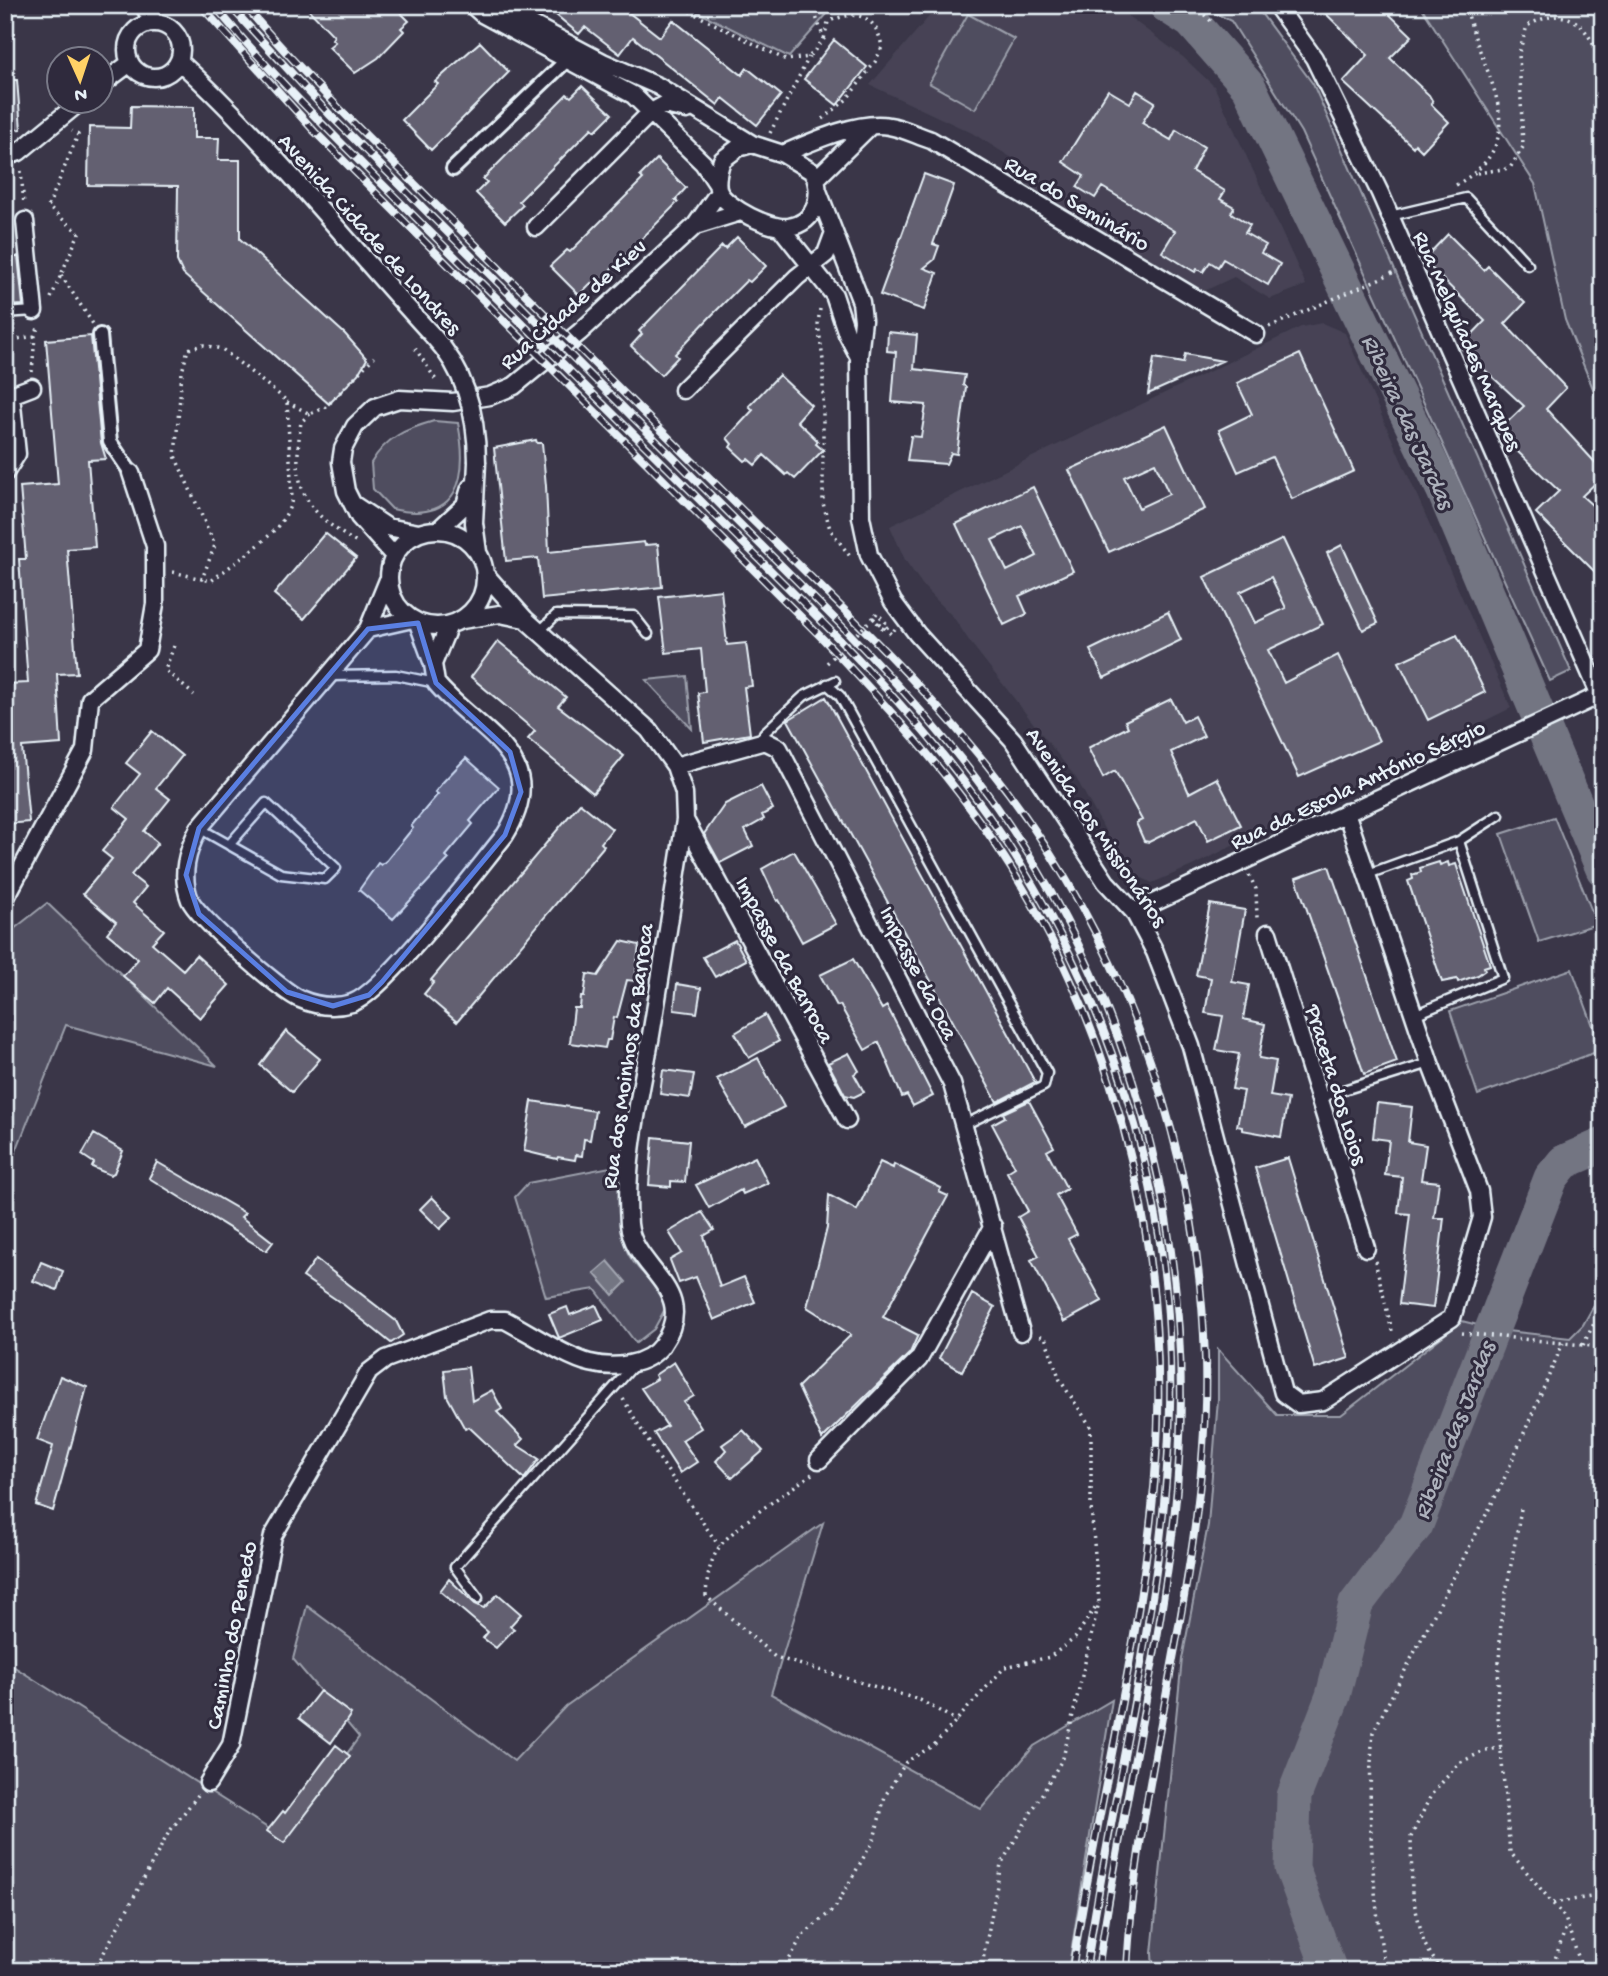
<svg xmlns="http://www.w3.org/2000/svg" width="1608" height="1976" viewBox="0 0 1608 1976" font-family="'Gochi Hand',sans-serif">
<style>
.built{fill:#464354}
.green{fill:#504e5f;stroke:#9ca0ac;stroke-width:2}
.water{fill:#737482;stroke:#a2a6b1;stroke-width:2}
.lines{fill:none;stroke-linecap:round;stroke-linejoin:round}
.stream{stroke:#a2a6b1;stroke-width:6}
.river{stroke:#737482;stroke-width:35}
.building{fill:#636171;stroke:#e8f1f8;stroke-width:2;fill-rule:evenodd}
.service-casing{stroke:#e8f1f8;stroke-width:13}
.pedestrian-casing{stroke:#e8f1f8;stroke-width:18}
.minor-casing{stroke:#e8f1f8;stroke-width:21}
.path{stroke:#e8f1f8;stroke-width:3.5;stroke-dasharray:2 5;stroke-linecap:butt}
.service{stroke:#2f2a3d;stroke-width:8}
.pedestrian{stroke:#2f2a3d;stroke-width:12}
.minor{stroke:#2f2a3d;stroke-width:16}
.rail-casing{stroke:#e8f1f8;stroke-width:8}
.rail{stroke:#2f2a3d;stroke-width:5;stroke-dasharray:16;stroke-linecap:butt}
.minor-bridge-casing{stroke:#e8f1f8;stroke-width:21;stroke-linecap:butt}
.path-bridge{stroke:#e8f1f8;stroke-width:3.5;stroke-dasharray:2 5;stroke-linecap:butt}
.minor-bridge{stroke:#2f2a3d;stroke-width:16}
.marked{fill:#5a7fe2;fill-opacity:0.2;stroke:#5a7fe2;stroke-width:5;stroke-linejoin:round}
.labels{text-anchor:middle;stroke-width:6;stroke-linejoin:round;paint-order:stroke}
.street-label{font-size:23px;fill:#e8f1f8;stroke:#2f2a3d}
.water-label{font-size:24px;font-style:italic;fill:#aeb2bd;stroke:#2f2a3d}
</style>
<rect width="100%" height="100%" fill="#3a3648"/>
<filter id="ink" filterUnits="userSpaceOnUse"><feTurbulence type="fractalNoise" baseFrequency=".0143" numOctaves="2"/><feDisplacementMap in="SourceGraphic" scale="14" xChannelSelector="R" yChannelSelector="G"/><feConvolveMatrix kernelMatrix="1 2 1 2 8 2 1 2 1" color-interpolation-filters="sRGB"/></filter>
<g filter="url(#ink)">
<path class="built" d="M939,5H1113L1183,57L1214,86L1306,285L1270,299L1234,277L1200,293L1028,188V168L972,133L870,85Z
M1322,323L1345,333L1511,708L1190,867L1152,883L1127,870L1076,778L970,642L954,618L924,587L905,560L890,526L1301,327Z"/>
<path class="green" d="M684,5H835L789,57Z
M1200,5H1255L1313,84L1571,671L1550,681L1301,132L1231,21Z
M1420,5H1603V413L1565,320L1535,184Z
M968,14L1014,39L975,109L929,83Z
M434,421L458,423C469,478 459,524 392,509L373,489L371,463C386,437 406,429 434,421Z
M687,676L692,729L646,680Z
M1554,817L1597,924L1539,942L1501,834Z
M47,903L217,1066L66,1025L5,1179V936Z
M1572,969L1602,1050L1478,1095L1450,1011Z
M610,1167C627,1193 616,1224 627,1251C637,1274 659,1281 665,1309L654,1329L636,1343L595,1289L546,1297L515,1197L528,1183Z
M1603,1289V1971H1153L1152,1953L1182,1659L1208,1525L1218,1399V1349L1277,1415H1341L1462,1321L1498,1330L1570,1338L1583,1325Z
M823,1523L771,1694L981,1809L1034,1746L1112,1700L1068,1971H5V1661L285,1839L359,1737L293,1659L307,1606L514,1761L566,1706Z"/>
<path class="water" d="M608,1261L626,1282L613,1295L594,1273Z"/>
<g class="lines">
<path class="stream" d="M1413,1532L1417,1535"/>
<path class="river" d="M1166,5L1191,21L1249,87L1444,491L1603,869
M1330,1971L1292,1868L1294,1796L1333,1696L1356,1604L1416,1525L1551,1178L1564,1162L1603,1145"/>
</g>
<path class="building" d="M304,5H393L409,21L401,28L404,31L378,58L355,73L329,47L335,42L332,39L334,36Z
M544,5H619L660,37L673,20L742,75L747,68L781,95L757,125L723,98L718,105L633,37L620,54L585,27L579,34Z
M1317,5H1392L1387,12L1412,36L1390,58L1429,95L1433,102L1431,104L1449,122L1422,151L1415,144L1413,147L1343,82L1368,55Z
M834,40L867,67L837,105L804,79Z
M480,42L509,72L431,150L402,120L438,84L435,82Z
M5,80H17L21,129L5,130Z
M582,86L612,114L595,131L592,128L519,201L523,205L505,222L476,193L487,182L483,179L567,94L571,97Z
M1108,90L1130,103L1137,91L1155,102L1142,123L1171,140L1176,130L1204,147L1192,171L1225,191L1220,199L1234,207L1231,213L1250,225L1245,233L1266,245L1261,253L1280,264L1268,285L1223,259L1218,267L1210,262L1203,272L1197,269L1195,272L1162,252L1175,231L1102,187L1095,198L1077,187L1084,176L1063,162Z
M131,106L194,107V138H219L218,160H240V239L345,334L367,359L358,374L329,404L183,274L177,261L178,186L88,185L89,127L130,128Z
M657,159L686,188L675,200L678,202L594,287L591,283L579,295L550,266L567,250L570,252L643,179L640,176Z
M924,174L954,185L933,244L939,246L934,260L924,268L937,273L924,310L880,295Z
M1448,234L1484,270L1488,266L1525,303L1505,324L1566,388L1546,409L1603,471V476L1582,496L1603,515V580L1536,513L1559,491L1497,432L1524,406L1460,347L1485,321L1423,260Z
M737,237L766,266L750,282L747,280L710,317L675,354L678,357L661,375L631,346L642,334L639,331L722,246L725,249Z
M18,256L23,305L5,306V263Z
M888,332L917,335L914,369L965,375L963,385L966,387L957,454L951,453L946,464L907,461L911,436L921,437L926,405L892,402L896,352L887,351Z
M91,336L101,443L106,459L88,460L95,547L67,549L77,673L57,674L61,744L22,747L29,822L5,824V684L28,683L19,559H26L20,487L58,484L46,340Z
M1185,354L1222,361L1148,394L1154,358L1183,363Z
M1300,354L1354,471L1292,499L1272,457L1238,472L1219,430L1252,414L1237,383Z
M779,375L811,405L797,421L818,441L816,444L823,450L795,479L788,473L786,475L764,455L755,465L748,459L745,461L730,447L732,444L727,438L753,410L749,406Z
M1166,425L1205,509L1109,552L1069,470ZM1155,463L1169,494L1139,508L1124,477Z
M536,440L537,443H542L546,486L549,552L644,542L645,545L658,544L662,587L542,599L538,558L506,561L494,448Z
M1033,487L1073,571L1019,596L1027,614L1004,625L956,524ZM1022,526L1037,556L1007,571L992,540Z
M325,533L356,558L304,619L274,594Z
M1283,539L1323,624L1268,650L1284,683L1338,655L1379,741L1299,777L1204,577ZM1271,577L1286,608L1255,623L1240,592Z
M1342,545L1378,623L1363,630L1327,553Z
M721,590L727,645L746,643L752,686L744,687L750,734L704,742L698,693L705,692L701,649L666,653L659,597Z
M1168,612L1181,640L1104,678L1090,650Z
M1457,635L1485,692L1428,720L1399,662Z
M498,641L566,697L558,706L624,756L593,793L528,739L535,731L471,677Z
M826,697L1035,1082L997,1102L788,720Z
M1171,699L1183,722L1194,716L1204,736L1171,752L1189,793L1217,778L1241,825L1208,841L1197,818L1149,842L1144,841L1136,823L1142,820L1115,771L1103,778L1088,748L1128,727L1125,721Z
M152,731L182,756L156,788L170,799L144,831L158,843L131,875L146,887L133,903L164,930L152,943L183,970L196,955L229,985L200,1018L167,988L155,1003L123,976L138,959L107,933L116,922L83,894L112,859L102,851L129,819L114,807L140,774L126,763Z
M466,758L499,787L470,821L473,824L446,856L449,859L393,919L359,890L378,863L381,865L387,860L413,828L411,826L438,794L435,792L443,782Z
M761,786L773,809L762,815L764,819L745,830L753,846L720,863L704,834L725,804Z
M580,803L612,829L601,843L604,846L457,1022L424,994L434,982L431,980Z
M794,851L836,924L802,942L779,900L777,901L762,869Z
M1439,862L1440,865L1448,862L1449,866L1456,864L1490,965L1484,967L1485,970L1478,975L1458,982L1457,979L1442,982L1408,881L1413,879L1412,875L1421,872L1420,868Z
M1329,866L1397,1062L1364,1074L1296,878Z
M1210,904L1245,910L1232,982L1249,985L1243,1019L1265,1024L1259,1058L1276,1061L1270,1096L1288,1099L1281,1137L1242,1130V1127L1237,1126L1244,1091L1232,1089L1239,1054L1216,1050L1223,1016L1205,1013L1211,978L1196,975Z
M735,940L746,960L715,977L703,957Z
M621,941L639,945L635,981L627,980L617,1018L614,1017L610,1040H607L605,1048L570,1043L574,1008H580L581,997H584L587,974L598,976Z
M853,959L882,1009L887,1006L933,1096L913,1106L907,1095L902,1097L879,1042L865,1050L840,1005L837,1006L820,975Z
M677,984L701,988L697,1013L674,1010Z
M765,1015L779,1041L749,1058L735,1033Z
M286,1031L320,1059L292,1092L260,1065Z
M849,1053L859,1071L854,1074L864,1092L854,1097L845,1095L828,1063Z
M758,1058L784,1107L745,1127L717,1079Z
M663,1070L694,1074L690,1098L660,1094Z
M532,1101L595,1111L590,1140L584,1139L582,1156L576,1155L575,1160L558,1157L557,1159L524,1151Z
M1029,1101L1054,1147L1047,1151L1067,1189L1056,1195L1077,1234L1068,1239L1102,1301L1064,1322L1031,1260L1039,1256L1018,1217L1028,1211L1007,1172L1015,1167L992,1124L1005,1117L1003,1113Z
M1377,1103L1412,1107L1408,1142L1426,1145L1421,1180L1439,1182L1434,1218H1444L1433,1308L1399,1304L1410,1214L1398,1213L1402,1177L1385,1175L1389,1140L1373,1138Z
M94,1134L123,1151L114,1173L110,1175L92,1167L94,1163L82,1155Z
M653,1137L689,1141L685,1182L671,1181V1187L649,1185Z
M755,1157L768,1183L743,1194L741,1190L709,1208L696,1185Z
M1288,1158L1349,1358L1315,1369L1255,1168Z
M157,1162L245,1213L241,1217L273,1242L266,1251L149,1178Z
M880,1162L893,1168L894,1164L941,1188L939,1192L948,1196L883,1317L918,1335L910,1353L822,1439L798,1387L851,1335L807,1307L827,1228L829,1195L857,1210Z
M432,1197L452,1217L440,1229L420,1209Z
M702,1212L714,1230L704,1236L720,1287L744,1277L755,1302L714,1320L696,1277L679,1283L670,1260L682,1253L669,1232Z
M316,1259L396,1321L403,1335L391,1343L344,1305L303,1277Z
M41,1262L63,1271L57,1290L33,1281Z
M972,1294L995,1307L962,1371L939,1358Z
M596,1305L603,1320L559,1338L549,1314L567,1307L570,1315Z
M674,1362L694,1396L684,1402L701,1428L682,1440L697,1462L680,1473L654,1433L667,1426L641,1388L657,1379L655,1375Z
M468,1367L472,1401L492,1390L502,1409L497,1412L523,1439L517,1445L539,1459L524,1479L469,1427L465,1429L447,1396L444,1370Z
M60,1376L87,1387L53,1511L36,1505L53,1446L37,1440Z
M743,1430L763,1451L732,1478L716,1461L726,1450L722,1445Z
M449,1579L475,1604L484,1608L498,1594L521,1614L510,1626L514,1629L496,1648L483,1638L488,1632L440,1591Z
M320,1691L351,1714L331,1743L299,1718Z
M336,1745L350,1756L284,1843L267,1831L283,1811L285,1813Z"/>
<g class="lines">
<defs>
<path id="service" d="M1390,216L1466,198L1528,265
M5,313L34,311
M539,632L556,615L634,616L648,634
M331,676L396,675L436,683
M827,684L840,696L1047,1073L1044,1086L964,1125
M765,741L764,733L804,696L835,681
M199,828L281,874L325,879L336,868L266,803L229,845
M1368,874L1459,841L1499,815
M1414,1015L1503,978L1459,841
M1318,1098L1430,1063
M478,1598L455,1567L634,1365"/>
<path id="pedestrian" d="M453,169L568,59
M100,335L110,442L131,473"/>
<path id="minor" d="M143,5L154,22
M472,5L482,14L633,95L703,163L717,184
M495,5L603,62L658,86L752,144
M1276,5L1314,58L1380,193L1603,702
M127 50a27 27 0 1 1 54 0a27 27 0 1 1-54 0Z
M179,61C271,145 349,245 433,336
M102,84L130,63
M752,144L783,154L813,172C823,194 817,222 789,227C771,230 727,208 719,192C715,182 719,169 722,160L738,148Z
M783,154C811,142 859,120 889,126C903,128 918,136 931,140L1256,334
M5,157L19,152L80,102
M816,179L869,127
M818,191L861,302L863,320L859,357L861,517L869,555L893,602L917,634L1013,740L1106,882L1134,912L1155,952L1191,1046L1283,1393L1298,1404L1323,1401L1452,1318L1482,1217L1479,1191L1430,1063L1346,812
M25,221L34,311
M695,226L740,212
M536,227L651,112L664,105L687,110
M780,227L834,295L847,334L859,357
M683,390L797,277L826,254L833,235
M477,462L474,523L478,552
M5,473L17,454L11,395L32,387
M354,505L387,527L419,533
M389 578a48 48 0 1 1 96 0a48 48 0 1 1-96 0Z
M438,530L465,505L470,488
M394,556L359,517L346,491L341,462L343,449L355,426L375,407L399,399L453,402L490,396L514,386L580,332L695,226L719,192
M388,580L368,629L199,828C187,851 180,875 190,900C198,918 281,991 300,999C316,1006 335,1008 352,1003C385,992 478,868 505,835C554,756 477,733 436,683L433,664L418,623
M462,620L500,614L525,619
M368,629L412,619
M433,664L449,625
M675,766L765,741L779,748L952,1084L1021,1332
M685,820L847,1120
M5,899L85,750L90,699L147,650L155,604V546L131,473
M1134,912L1600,695
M1268,933L1366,1248
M819,1460L919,1359L993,1226
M208,1783L231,1745L273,1536L369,1372L386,1359L490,1320H505C527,1331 567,1358 590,1363C613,1369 647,1366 662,1345C701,1290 633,1270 629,1224C624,1160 640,1098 651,1035C663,964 674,892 685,820L684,793L675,766L649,730L525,619L485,574"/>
</defs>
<use href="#service" class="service-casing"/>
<use href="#pedestrian" class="pedestrian-casing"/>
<use href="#minor" class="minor-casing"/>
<path class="path" d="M677,5L786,60L809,57L824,39L812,5
M1194,5L1212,22
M823,119L847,99L875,62L882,47C876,14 856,9 828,22L824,39
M770,133L809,57
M21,171L24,205
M1477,173L1510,168L1523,147L1519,53L1527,26C1573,0 1591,30 1603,71
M1456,185C1541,137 1478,72 1466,5
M61,275L93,324
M51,298L79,233L48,207L78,135L72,131
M820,309L818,323L823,360V503L830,529L852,559
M1269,327L1397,271
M5,341L35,336
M415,348L438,383
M32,372L35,336L38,328
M287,402L310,414L326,407L374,357
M310,414L301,422C292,487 300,508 357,543
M173,572L202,579L215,545L175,456L182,372L188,349L203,345L222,349L287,401L292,499C284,534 238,559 211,581L202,579
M877,613L873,618L891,634L895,629
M174,646L165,670L194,695
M1249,875L1256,889L1257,918
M1375,1261L1393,1335
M1462,1333L1603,1347
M1583,1345L1603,1306
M623,1399L656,1454L719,1546
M812,1474C790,1490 731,1528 718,1549C709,1564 707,1578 706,1596L775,1657L920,1700L957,1721
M1521,1509L1501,1620L1497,1706L1510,1852L1565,1918L1583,1971
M1553,1903L1603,1895
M94,1971L169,1832L198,1795
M783,1971L802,1936L835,1908L874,1839L885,1796L906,1762L934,1745L1005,1667L1050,1657L1075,1638L1098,1603
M981,1971L1001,1864L1063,1758L1099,1602L1091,1507V1427L1060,1380L1045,1337L1037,1335
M1385,1971C1373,1892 1366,1812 1373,1732L1501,1486L1563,1343
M1441,1971L1424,1943L1412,1894L1411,1837L1431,1795L1459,1763L1486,1750L1501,1748
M1551,1971L1566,1927"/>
<use href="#service" class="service"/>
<use href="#pedestrian" class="pedestrian"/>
<use href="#minor" class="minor"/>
<defs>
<path id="rail" d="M200,5L315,132L825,641C885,704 943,767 992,839C1126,1038 1179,1280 1151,1517C1134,1670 1095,1819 1072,1971
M214,5C278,83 352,153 423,225C523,324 622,423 721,521C795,595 872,668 938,749C1079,921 1165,1136 1170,1359C1175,1565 1115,1768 1086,1971
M229,5L331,116L841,625C897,683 951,742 997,807C1144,1016 1202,1267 1174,1519C1157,1670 1119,1820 1098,1971
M244,5C310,82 383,152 455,224C546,315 636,406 728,496C816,583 909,668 987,765C1122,934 1198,1142 1205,1358C1211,1565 1137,1764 1127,1971"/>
</defs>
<use href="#rail" class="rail-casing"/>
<use href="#rail" class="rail"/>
<defs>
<path id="minor-bridge" d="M433,336C465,370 477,416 477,462"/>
</defs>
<use href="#minor-bridge" class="minor-bridge-casing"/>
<path class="path-bridge" d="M827,663L873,618L884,630L889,626L877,613"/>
<use href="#minor-bridge" class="minor-bridge"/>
</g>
</g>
<path class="marked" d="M418,623L436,683L510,752L521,792L505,835L382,982L369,995L333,1006L287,992L199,914L186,875L199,828L368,629Z"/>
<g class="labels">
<g class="street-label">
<text transform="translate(1078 202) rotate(31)" y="8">Rua do Seminário</text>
<text transform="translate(371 233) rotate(48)" y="8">Avenida Cidade de Londres</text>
<text transform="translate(572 303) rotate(-41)" y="8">Rua Cidade de Kiev</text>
<text transform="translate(1469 340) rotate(66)" y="8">Rua Melquíades Marques</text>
<text transform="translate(1357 783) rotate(-25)" y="8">Rua da Escola António Sérgio</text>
<text transform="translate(1098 826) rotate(56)" y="8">Avenida dos Missionários</text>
<text transform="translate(786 959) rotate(62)" y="8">Impasse da Barroca</text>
<text transform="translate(920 972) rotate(63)" y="8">Impasse da Oca</text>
<text transform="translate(626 1056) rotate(-82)" y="8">Rua dos Moinhos da Barroca</text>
<text transform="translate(1338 1084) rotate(73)" y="8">Praceta dos Loios</text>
<text transform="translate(230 1635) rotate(-79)" y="8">Caminho do Penedo</text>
</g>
<g class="water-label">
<text transform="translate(1409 421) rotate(65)" y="8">Ribeira das Jardas</text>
<text transform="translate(1453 1430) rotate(-69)" y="8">Ribeira das Jardas</text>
</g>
</g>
<rect width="1608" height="1976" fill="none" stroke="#2f2a3d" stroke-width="28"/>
<rect x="14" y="14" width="1580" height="1948" fill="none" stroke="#e8f1f8" stroke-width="2.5" filter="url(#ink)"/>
<g transform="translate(80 80) rotate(177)"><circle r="33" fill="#2f2a3d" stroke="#797a88" stroke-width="2"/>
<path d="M0-5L12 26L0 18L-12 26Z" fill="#ffd166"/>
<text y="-10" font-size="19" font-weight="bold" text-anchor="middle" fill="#e8f1f8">N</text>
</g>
</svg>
